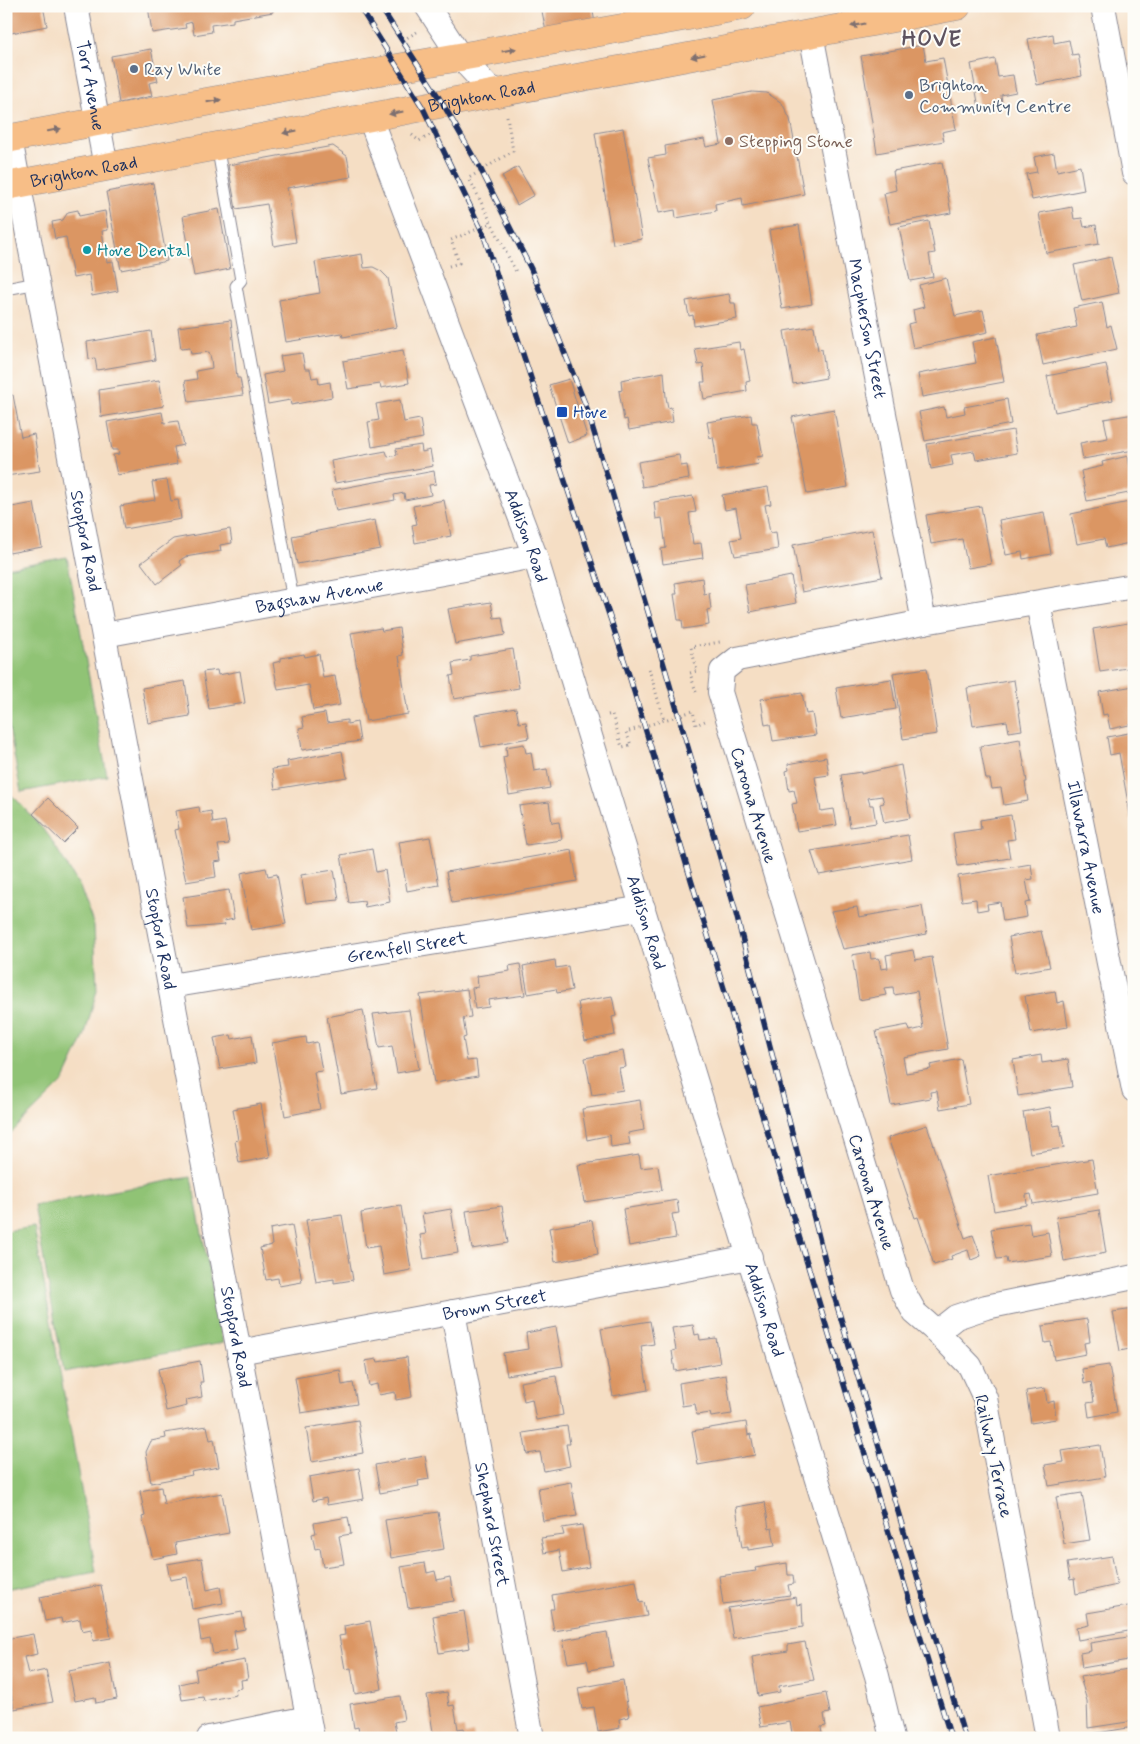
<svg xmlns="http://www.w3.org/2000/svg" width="1140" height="1744" viewBox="0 0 1140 1744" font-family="Mynerve,sans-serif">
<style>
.green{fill:#90c375;stroke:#56796a}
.building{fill:#db9663}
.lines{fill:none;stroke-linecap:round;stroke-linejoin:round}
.service-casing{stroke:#888691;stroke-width:13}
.minor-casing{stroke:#888691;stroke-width:26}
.primary-casing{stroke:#888691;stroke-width:29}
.path{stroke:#888691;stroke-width:3;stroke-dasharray:1 4;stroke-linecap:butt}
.service{stroke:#fff;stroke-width:11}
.minor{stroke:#fff;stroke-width:24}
.primary{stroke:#f7be87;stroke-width:28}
.rail-casing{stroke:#1b2f5e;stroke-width:5.5}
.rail{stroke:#fdfcf7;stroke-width:4;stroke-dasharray:11;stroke-linecap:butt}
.oneway{fill:#7e6f70}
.service-dot{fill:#5c6f8a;stroke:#fdfcf7;stroke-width:2}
.education-dot{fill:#8d6e63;stroke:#fdfcf7;stroke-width:2}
.culture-dot{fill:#0f9aa8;stroke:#fdfcf7;stroke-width:2}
.transit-dot{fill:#1a4fb4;stroke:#fdfcf7;stroke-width:2}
.labels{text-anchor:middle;stroke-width:4;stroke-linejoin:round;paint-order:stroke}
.service-label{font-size:18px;fill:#4e5e75;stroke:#fdfcf7;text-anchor:start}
.street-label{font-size:18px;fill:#1b2f5e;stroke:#fdfcf7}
.education-label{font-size:18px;fill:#785e54;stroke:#fdfcf7;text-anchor:start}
.culture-label{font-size:18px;fill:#0d838f;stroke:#fdfcf7;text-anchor:start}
.transit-label{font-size:18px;fill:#164399;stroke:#fdfcf7;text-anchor:start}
.district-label{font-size:22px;font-weight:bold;letter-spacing:1px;fill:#5e5360;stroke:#fdfcf7}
</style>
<rect width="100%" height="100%" fill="#fdfcf7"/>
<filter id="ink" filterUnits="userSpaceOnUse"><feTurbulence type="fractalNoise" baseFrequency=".02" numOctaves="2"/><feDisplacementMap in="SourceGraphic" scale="10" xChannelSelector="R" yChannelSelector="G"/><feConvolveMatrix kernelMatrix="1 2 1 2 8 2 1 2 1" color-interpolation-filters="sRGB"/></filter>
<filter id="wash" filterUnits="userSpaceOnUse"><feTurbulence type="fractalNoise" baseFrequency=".0096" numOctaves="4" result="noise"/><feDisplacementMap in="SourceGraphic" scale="20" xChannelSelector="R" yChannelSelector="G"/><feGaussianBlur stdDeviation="1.12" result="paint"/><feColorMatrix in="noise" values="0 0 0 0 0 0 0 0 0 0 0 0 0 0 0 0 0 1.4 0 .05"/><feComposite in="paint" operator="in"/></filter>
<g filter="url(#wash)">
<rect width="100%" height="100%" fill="#f5dec4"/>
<path class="green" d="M67,557L107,776L21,792L6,712V568Z
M6,792L16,799L49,836L80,887L94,926L97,990L84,1037L63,1082L6,1138Z
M191,1177L223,1343L64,1372L34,1205Z
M34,1227L96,1572L6,1589V1231Z"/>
<g id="blocks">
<path class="building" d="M6,6H43L47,26L6,34Z
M148,6H272L273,12L233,19V22L211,25L212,32L194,35L192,22L185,24L186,28L152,33Z
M541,6H592L595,23L546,32Z
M1053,34L1054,43L1069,40L1072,55L1078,54L1082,76L1037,85L1028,39Z
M923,45L926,61L943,58L956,129L942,132L944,141L877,153L861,56Z
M151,49L158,81L149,83L152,96L119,103L111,56Z
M995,59L998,77L1013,75L1016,92L1001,95L1002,104L979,108L971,64Z
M752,92L767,93L782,103L790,119L804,194L743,206L742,198L715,204L716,211L676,218L675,210L659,213L648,158L666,155L665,146L704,139L706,147L721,144L713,100Z
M623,128L642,239L613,244L595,133Z
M333,146L347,156L351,177L287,188L296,242L274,246L267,204L236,209L228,165Z
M1054,153L1057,171L1080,166L1084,190L1032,200L1026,174L1037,172L1034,157Z
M942,162L951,213L890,224L884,193L896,190L893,171Z
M518,167L534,195L517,205L502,176Z
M153,183L167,261L121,270L106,192Z
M1072,207L1074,219L1082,218L1084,227L1096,225L1099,244L1046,253L1039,213Z
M219,209L230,269L194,276L183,216Z
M78,210L79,216L105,211L108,230L102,231L107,262L113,261L118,291L92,296L89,275L73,278L66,237L55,239L52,222L63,220L68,212Z
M929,221L935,253L929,254L933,277L910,281L899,227Z
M799,225L812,304L782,309L769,230Z
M362,254L364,268L373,267L381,271L388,278L397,327L343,337L342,333L286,342L279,300L320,293L315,262Z
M1111,257L1119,293L1082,301L1074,265Z
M946,278L955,316L983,310L988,332L913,348L908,324L915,322L913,310L924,307L919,285Z
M729,294L731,303H735L737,319L694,326L693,315L689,316L686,301Z
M1102,302L1107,327L1111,325L1117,349L1043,365L1037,335L1077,327L1073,308Z
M231,320L237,378H240L243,395L189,402L185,381L197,379L196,371L212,368L211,359L209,352L191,354L190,348L181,349L178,327Z
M814,326L818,350L822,349L826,378L793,384L784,331Z
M151,331L155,360L97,370L95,358L89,359L87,342Z
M996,337L1004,382L922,397L918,374L976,363L972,342Z
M739,342L740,350L744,349L750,381L746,382L747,391L704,399L701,382H705L703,364L698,365L695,349Z
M403,350L409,383L381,388L380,384L348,389L343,361Z
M302,353L305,369H310L312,378L318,377L319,384L330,382L332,397L291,405L290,400L268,404L263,375L283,371L280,356Z
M1106,364L1113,400L1055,412L1047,376Z
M664,372L666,397L668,408L671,407L673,422L629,430L627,419L624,420L619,391L622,390L621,380Z
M569,379L587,436L568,443L549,385Z
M159,380L164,406L101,417L99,390Z
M13,395L21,437L34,434L40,471L6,476V396Z
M1007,399L1011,424L925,441L919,412L944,407L946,417L965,413L964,407Z
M400,400L404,422L420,419L423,438L372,447L368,422L379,420L376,404Z
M834,409L848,487L807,494L792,417Z
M162,412L164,423L178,421L183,445L174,447L177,464L117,475L113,455L119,454L118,450H112L107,422Z
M1134,414V450L1083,459L1080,443L1108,438L1104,419Z
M751,415L752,423H757L763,456L757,457L759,464L717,471L715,448L713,437L710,438L707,422Z
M1013,430L1017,453L976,460L974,451L951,455L953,465L931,469L927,444Z
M421,445L422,452L430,450L433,466L335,483L331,461L386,451L388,457L397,455L396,449Z
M679,455L681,466L687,465L689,479L642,487L638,462Z
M1128,456L1134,492L1087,501L1081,471L1103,466L1102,462Z
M434,471L436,484L429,485L431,495L405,500L404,493L394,495L395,500L336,511L332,490Z
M167,480L171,501L178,500L181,519L124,529L120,506L155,500L152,482Z
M768,487L771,504L765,505L770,533L776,532L778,549L735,556L731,540L741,538L736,508L725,510L722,495Z
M693,496L696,512L689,513L693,544L701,543L703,558L663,564L661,549L666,548L662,518L656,519L654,502Z
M444,500L451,536L415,543L412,525L417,524L413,506Z
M1134,501V542L1106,548L1104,539L1077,544L1071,514Z
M34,503L42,547L9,553L6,535V508Z
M981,506L991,564L968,568L962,539L931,544L926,515Z
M1044,512L1051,554L1023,559L1022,552L1006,555L999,520Z
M375,520L380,549L297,564L292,536Z
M230,529L232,543L220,545L221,551L185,557L179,561L182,565L157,584L141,563L173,539Z
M872,530L882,577L802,592L793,545Z
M791,576L796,603L750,612L745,585Z
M702,578L704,594L709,593L711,609L707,610L709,625L683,629L682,620H678L674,594H677L675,583Z
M491,602L494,618L502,617L505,635L455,644L448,609Z
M1134,622V667L1100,672L1093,629Z
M381,628L382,631L399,628L403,655L399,656L408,714L366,721L351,633Z
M513,649L519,688L454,699L450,676L454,675L452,663L470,660V656Z
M304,654L305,657L319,654L323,678L335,676L340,705L313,710L309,685L278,690L273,663L281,661V658Z
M927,668L937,734L903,739L893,673Z
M217,670L218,675L240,671L245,703L209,709L203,672Z
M891,679L896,709L841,718L836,688Z
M1014,680L1022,730L1009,732L1007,721L973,726L967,688Z
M185,681L190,716L148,723L142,688Z
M1134,686V724L1110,729L1107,714L1103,715L1099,692Z
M802,693L806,714L812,713L816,735L773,741L770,724L765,725L761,699Z
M516,708L519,723L526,722L529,738L481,747L475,715Z
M325,713L327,723L347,720V724L357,722L360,741L302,750L299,728L304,727L302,717Z
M1134,732V819L1131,820L1119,753L1110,755L1107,737Z
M1020,739L1027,782H1025L1028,801L1004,805L1001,788L992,789L990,779H986L980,746Z
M524,744L526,753L531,752L534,771L547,769L550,788L509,795L503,757L507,756L506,747Z
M342,751L347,777L275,789L272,769L288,767L287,761Z
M826,757L829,775L815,777L821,811L834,809L837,825L797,831L792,804L797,803L794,790L789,791L786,771L789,770L788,764Z
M901,765L910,818L884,823L880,804L884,803L882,796L868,798L870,805H873L876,823L850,827L841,775L861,772V774Z
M48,798L78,828L63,843L33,814Z
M549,802L552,823L559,822L562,840L526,845L519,806Z
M199,807L200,813L211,811L213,823L225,821L229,844L218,845L221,861L214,862L216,877L186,882L175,830L179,829L176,811Z
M1011,815L1015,839L1007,840L1010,858L958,866L953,833L981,829L980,820Z
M908,835L912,859L819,875L811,851Z
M430,837L439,885L407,891L399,842Z
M372,849L376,872L385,870L390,902L365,907L364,901L349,903L341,855Z
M572,850L577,881L452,903L446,872Z
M1031,864L1033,879L1026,880L1030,902L1025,903L1027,917L1003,921L1000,902L987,904L988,909L977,911L976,899L962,901L958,876Z
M266,868L268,876L277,874L286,924L251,930L241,873Z
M334,870L339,900L306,903L301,875Z
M229,890L234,919L224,921L225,925L188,928L183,897Z
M922,906L927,934L843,949L831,911L857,907L859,917Z
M1041,931L1050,967L1015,973L1009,937Z
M913,950L915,960L932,957L948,1049L903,1057L906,1073L931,1069L930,1065L961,1059L969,1104L940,1109L937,1091L930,1092L931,1098L891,1105L876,1031L908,1025L910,1031L923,1028L917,991L894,995L893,987L884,988L886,995L859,1000L852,955L870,952L871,959L879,958L881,969L888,968L886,955Z
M555,960L556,968L568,966L572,990L557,993L556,989L528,994L523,966Z
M520,964L525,995L488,1000L489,1007L475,1009L472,988L478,987L477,976L510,971L509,966Z
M467,989L471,1017L463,1018L466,1037L463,1038L467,1061L476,1060L478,1076L434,1083L420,995Z
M1055,991L1057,1003L1064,1001L1068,1027L1031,1033L1025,996Z
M612,996L616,1016L612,1017L615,1035L585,1041L578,1002Z
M363,1010L377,1088L341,1094L327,1017Z
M409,1010L419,1069L397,1073L392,1046L379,1048L373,1014Z
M231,1035L232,1039L252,1035L256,1063L220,1069L214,1038Z
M306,1037L307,1044L317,1042L322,1071L314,1072L320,1109L285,1116L272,1043Z
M623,1051L626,1067L619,1068L623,1090L592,1095L585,1058Z
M1041,1055L1042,1063L1068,1059L1072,1087L1018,1096L1013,1060Z
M640,1100L644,1130L628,1133L630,1144L611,1147L610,1135L587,1140L582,1109Z
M261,1104L270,1157L239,1163L235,1141L238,1140L233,1109Z
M1050,1107L1053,1126L1060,1125L1064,1148L1030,1153L1023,1112Z
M927,1125L965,1238L973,1235L981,1256L971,1260L968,1250L951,1256L952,1259L934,1265L918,1217L915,1218L888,1138Z
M639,1155L641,1168L658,1166L662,1190L584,1202L578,1165Z
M1092,1159L1098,1193L1033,1204L1031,1194L1026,1195L1027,1205L994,1211L988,1176Z
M677,1200L679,1213L672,1214L676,1238L629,1246L623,1209Z
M401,1206L411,1270L384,1275L379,1246L366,1248L361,1213Z
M502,1206L508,1243L472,1249L466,1211Z
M451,1209L458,1253L424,1259L420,1235L426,1234L422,1214Z
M1099,1210L1106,1253L1064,1261L1056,1217Z
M342,1215L353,1280L334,1283V1279L316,1282L306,1220Z
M592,1220L598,1254L555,1262L549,1228Z
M1029,1223L1031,1235L1048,1232L1052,1256L1007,1263L1006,1258L997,1259L991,1229Z
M292,1225L302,1282L279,1286L278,1278L266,1280L260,1248L272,1245L270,1229Z
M1134,1309V1348L1120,1351L1113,1312Z
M1087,1319L1090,1342L1084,1343L1086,1354L1054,1360L1051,1342L1045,1343L1042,1326Z
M650,1321L654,1344L641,1346L648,1390L613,1396L601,1329Z
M693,1325L695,1335L699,1334L700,1340L716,1338L720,1363L675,1371L672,1351L676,1350L672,1328Z
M556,1327L563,1366L507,1375L503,1353L528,1349L526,1333Z
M407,1357L412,1397L396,1400L395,1392L379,1395L377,1384L369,1386L365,1361L377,1359L378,1362Z
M200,1361L203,1382H200L202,1397L186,1400L187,1406L166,1411L158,1369Z
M1109,1365L1117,1412L1089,1417L1087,1403L1094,1402L1091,1382L1084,1384L1082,1369Z
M340,1370L342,1385L353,1383L357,1404L301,1413L295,1378Z
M726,1375L732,1414L711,1417L710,1413L697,1415L695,1404L682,1406L679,1383Z
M556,1376L563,1415L536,1420L532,1399L524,1401L520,1382Z
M1045,1388L1047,1403L1054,1401L1056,1419L1031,1423L1026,1391Z
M358,1420L363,1453L312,1462L306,1428Z
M746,1422L748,1435L751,1434L755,1455L698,1465L692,1431Z
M207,1426L210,1440L214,1439L219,1467L191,1472L192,1475L151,1483L146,1452L151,1441L166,1438L165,1433Z
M567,1426L570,1444H566L570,1466L544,1471L540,1452L527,1454L523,1433Z
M1100,1445L1105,1477L1049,1486L1045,1465L1064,1462L1062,1451Z
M425,1456L429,1479L418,1481L419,1486L380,1493L375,1465Z
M359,1468L364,1499L327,1505L326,1498L313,1501L309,1477Z
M571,1482L577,1516L543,1521L538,1488Z
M161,1487L164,1504L222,1493L229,1533L175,1543L177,1554L153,1559L142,1517L145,1516L140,1491Z
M1082,1493L1090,1540L1064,1544L1056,1497Z
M765,1502L769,1529L772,1528L775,1546L748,1550V1547L742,1548L736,1507Z
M438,1512L444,1549L391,1558L385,1520Z
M348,1517L351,1534L339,1536L344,1564L323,1567L320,1548L315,1549L312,1534L316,1533L314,1523Z
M582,1525L589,1567L563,1572L559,1550L544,1553L541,1538L564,1535L562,1528Z
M1112,1556L1117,1585L1076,1594L1074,1579L1070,1580L1067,1563Z
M202,1558L207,1590L220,1587L223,1603L192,1609L187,1577L170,1580L167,1564Z
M425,1563L427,1573L435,1571L437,1580L450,1577L454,1601L408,1608L401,1567Z
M787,1563L788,1575H793L794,1584L788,1585L790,1595L723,1604L719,1576L756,1571L755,1568Z
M636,1581L640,1603L644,1602L647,1616L554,1631L550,1609H554L552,1595Z
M101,1585L111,1638L93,1641L91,1629L82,1631L80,1619L62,1623L61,1618L45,1621L40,1597Z
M796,1597L797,1605L802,1604L803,1627L733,1638L728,1608Z
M1134,1605V1630L1078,1640L1076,1628L1089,1625L1087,1613Z
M464,1611L470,1648L439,1653L433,1616Z
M242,1612L245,1629L234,1631L237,1650L213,1654L210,1639L201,1641L198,1620Z
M370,1621L382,1689L355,1694L351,1668L345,1669L339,1636L345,1635L344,1626Z
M607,1632L613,1666L589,1670L587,1660L568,1663L563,1640Z
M33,1634L37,1654L24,1657L28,1674L46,1670L53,1702L14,1709L8,1678L10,1677L6,1659V1639Z
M1134,1636V1659L1082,1668L1080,1653L1091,1651L1090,1643Z
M805,1642L814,1680L779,1686L780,1692L758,1696L752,1657L788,1651V1645Z
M245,1660L248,1679L241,1680L242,1688L235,1689L236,1695L204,1701L203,1697L182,1700L179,1684L197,1680L195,1669Z
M110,1663L117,1699L96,1703L95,1697L75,1701L69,1671Z
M1134,1668V1721L1088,1728L1087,1701L1080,1677Z
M623,1680L629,1717L619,1719L620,1728L598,1732L594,1707L582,1709L578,1688Z
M447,1692L449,1706L454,1705L458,1729L464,1728L465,1735L473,1733L474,1738H434L427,1695Z
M826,1693L830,1713L824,1714L826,1726L821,1727L822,1734L793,1738L790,1722L761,1727L757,1707Z
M400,1696L404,1720L394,1722L397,1738H360L358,1727L354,1728L350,1704Z
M1134,1727V1738H1091V1734Z"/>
</g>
</g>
<g filter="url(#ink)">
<use href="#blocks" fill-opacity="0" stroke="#888691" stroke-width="1"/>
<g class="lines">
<defs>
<path id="service" d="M217,145L241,280L236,286L293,600
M6,289L37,283"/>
<g id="minor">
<path id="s1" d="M76,6L106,167"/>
<path d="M427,6L461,58L488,87L503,93"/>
<path d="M1103,6L1134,173"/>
<path id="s2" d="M811,34L924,622"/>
<path id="s3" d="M370,118L535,556L877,1676L892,1738"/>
<path id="s4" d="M10,139L312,1738"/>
<path id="s5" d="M1038,603L1134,1090"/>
<path id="s6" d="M104,635L535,556"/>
<path id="s7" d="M170,986L643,908"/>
<path id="s8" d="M453,1312L532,1738"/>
<path d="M937,1332L956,1317L986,1307L1134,1277"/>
<path id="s9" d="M239,1352L750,1257"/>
<path d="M209,1738L308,1718"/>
<path d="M1048,1738L985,1398L970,1366L937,1332L915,1313L902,1290L720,692L722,671L737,659L924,622L1134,586"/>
</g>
<g id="primary">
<path d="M6,139C251,92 497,52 742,6"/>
<path id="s10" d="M6,186L957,6"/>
</g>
</defs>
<use href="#service" class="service-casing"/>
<use href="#minor" class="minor-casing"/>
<use href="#primary" class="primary-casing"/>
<path class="path" d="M403,40L417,32
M507,116L513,151L469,178L517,274
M412,135L419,141L438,131
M449,266L459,263L451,240L492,223
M649,669L664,720
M696,692L690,673L697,671L691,647L720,642
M608,715L612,714L622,747L631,745L626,732L693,711L696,725L705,721"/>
<use href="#service" class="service"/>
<use href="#minor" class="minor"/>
<use href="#primary" class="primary"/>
<defs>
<path id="rail" d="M359,6L423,108L483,233L629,675L951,1738
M380,6L443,104L481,170L531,269L586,406L664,665L733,902L833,1292L965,1738"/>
</defs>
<use href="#rail" class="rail-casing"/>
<use href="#rail" class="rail"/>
</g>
<defs><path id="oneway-solid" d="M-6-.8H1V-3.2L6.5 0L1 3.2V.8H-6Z" transform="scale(1.25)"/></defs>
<g class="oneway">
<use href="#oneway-solid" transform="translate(858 25) rotate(169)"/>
<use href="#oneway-solid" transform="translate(509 50) rotate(-11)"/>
<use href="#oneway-solid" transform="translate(698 56) rotate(169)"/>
<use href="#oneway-solid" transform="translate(214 101) rotate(-10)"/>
<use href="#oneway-solid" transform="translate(396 113) rotate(169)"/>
<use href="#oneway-solid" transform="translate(54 130) rotate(-11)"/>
<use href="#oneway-solid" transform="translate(290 132) rotate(169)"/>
</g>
</g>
<g class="service-dot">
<circle cx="134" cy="69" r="5"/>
<circle cx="909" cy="95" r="5"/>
</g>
<circle class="education-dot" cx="729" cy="141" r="5"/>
<circle class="culture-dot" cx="87" cy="250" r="5"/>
<rect class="transit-dot" x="556" y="406" width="12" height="12" rx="2.5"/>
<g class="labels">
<g class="service-label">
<text x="144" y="75">Ray White</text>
<text x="919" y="91">Brighton<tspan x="919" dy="21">Community Centre</tspan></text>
</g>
<g class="street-label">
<text dy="6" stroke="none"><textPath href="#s1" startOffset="81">Torr Avenue</textPath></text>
<text dy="6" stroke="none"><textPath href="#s10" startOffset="484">Brighton Road</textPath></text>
<text dy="6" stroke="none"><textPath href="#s10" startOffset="79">Brighton Road</textPath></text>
<text dy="6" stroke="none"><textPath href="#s2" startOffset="300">Macpherson Street</textPath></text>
<text dy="6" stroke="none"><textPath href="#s3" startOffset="446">Addison Road</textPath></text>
<text dy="6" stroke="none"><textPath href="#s4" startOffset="409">Stopford Road</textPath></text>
<text dy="6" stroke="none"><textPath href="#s6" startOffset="219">Bagshaw Avenue</textPath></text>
<text transform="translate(754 805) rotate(73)" y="6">Caroona Avenue</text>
<text dy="6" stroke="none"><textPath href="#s5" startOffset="249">Illawarra Avenue</textPath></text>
<text dy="6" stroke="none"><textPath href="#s3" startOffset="851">Addison Road</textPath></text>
<text dy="6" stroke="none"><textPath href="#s4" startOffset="814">Stopford Road</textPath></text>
<text dy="6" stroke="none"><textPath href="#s7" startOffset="240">Grenfell Street</textPath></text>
<text transform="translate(872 1192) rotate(73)" y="6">Caroona Avenue</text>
<text dy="6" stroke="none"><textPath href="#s9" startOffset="260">Brown Street</textPath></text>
<text dy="6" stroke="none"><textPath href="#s3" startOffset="1256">Addison Road</textPath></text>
<text dy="6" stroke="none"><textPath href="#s4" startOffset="1219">Stopford Road</textPath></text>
<text transform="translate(994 1456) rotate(78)" y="6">Railway Terrace</text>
<text dy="6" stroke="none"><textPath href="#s8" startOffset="216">Shephard Street</textPath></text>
</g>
<g class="education-label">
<text x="739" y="147">Stepping Stone</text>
</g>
<g class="culture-label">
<text x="97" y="256">Hove Dental</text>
</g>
<g class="transit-label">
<text x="573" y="418">Hove</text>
</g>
<g class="district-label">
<text x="932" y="46">HOVE</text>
</g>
</g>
<rect width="1140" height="1744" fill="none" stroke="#fdfcf7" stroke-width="25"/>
</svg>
